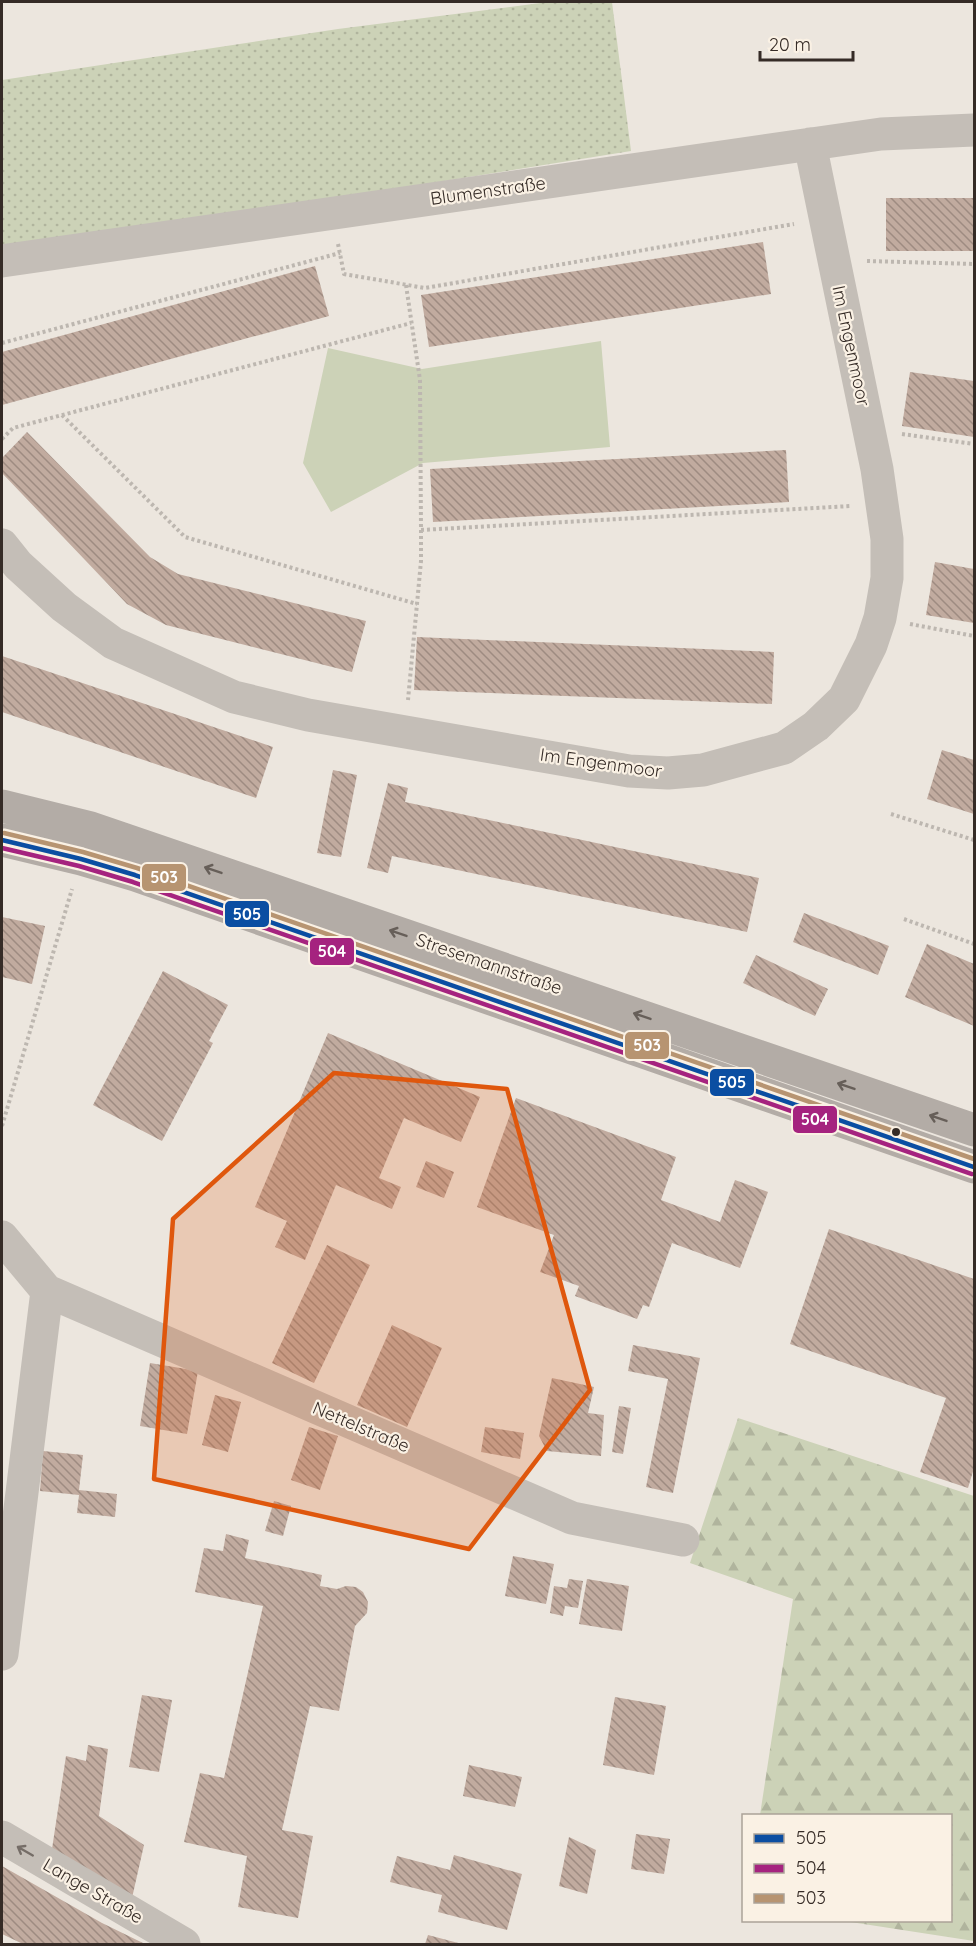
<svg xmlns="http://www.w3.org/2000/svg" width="976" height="1946" viewBox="0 0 976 1946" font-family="Quicksand,sans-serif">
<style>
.forest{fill:url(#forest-firs)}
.park{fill:#ccd2b7}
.garden{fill:url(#garden-dots)}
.building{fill:url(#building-back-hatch)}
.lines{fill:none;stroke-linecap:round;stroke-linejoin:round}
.path{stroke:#bdb7b0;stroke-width:4;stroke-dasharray:3 3;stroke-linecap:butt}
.minor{stroke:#c4beb7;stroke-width:33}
.major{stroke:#b3aca6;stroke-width:33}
.bus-1-casing{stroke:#faf1e4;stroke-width:9}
.bus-2-casing{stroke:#faf1e4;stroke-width:9}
.bus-3-casing{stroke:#faf1e4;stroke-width:9}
.bus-1{stroke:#0b4ea2;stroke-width:4.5}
.bus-2{stroke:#a5237f;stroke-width:4.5}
.bus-3{stroke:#b79471;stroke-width:4.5}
.oneway{stroke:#675f59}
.oneway2{stroke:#756d67}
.marked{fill:#df570d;fill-opacity:0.2;stroke:#df570d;stroke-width:4.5;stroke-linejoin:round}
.bus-dot{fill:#352b26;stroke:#faf1e4;stroke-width:2}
.labels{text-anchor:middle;stroke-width:4.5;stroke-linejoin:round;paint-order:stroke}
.street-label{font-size:18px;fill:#352b26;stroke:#faf1e4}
.line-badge{stroke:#faf1e4;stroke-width:2}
.badge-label{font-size:16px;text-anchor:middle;font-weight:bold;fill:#fff}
</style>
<defs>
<pattern id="forest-firs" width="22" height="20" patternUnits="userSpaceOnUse" patternTransform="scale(1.5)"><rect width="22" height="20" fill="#ccd2b7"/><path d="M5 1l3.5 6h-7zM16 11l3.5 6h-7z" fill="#b0b49d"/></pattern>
<pattern id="garden-dots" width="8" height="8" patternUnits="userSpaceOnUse" patternTransform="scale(1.5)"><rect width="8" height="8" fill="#ccd2b7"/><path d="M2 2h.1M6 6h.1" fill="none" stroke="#b0b49d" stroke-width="1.8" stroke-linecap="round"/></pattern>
<pattern id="building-back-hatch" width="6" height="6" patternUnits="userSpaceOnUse" patternTransform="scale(1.5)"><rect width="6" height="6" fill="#c1ab9f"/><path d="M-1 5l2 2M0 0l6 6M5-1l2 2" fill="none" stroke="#9e8b81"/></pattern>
</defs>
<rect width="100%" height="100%" fill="#ece6de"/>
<path class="forest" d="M738,1418L974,1496V1941L844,1921L950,1920V1816L760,1815L793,1599L690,1563Z"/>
<path class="park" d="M601,341L610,447L423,463L331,512L303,463L328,348L422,369Z"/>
<path class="garden" d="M548,2H612L631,151L2,252V80L338,29Z"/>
<path class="building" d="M886,198H974V251H886Z
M763,242L771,294L429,347L421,295Z
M315,266L329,316L2,405V352Z
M910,372L974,381V437L902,426Z
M27,432L150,557L178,574L366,621L352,672L166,625L127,604L2,473V458Z
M786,450L789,502L433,522L430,469Z
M935,562L974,569V623L926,615Z
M417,637L774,652L772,704L414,690Z
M2,656L273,747L256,798L2,712Z
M942,750L974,760V814L927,799Z
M333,770L357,775L341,857L317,853Z
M388,783L408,788L405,802L759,878L747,932L392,856L388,873L367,868Z
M804,913L889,946L878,975L793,942Z
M2,917L45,926L32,984L2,977Z
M927,944L974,964V1026L905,997Z
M756,955L828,989L815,1016L743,983Z
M163,971L228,1005L209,1041L213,1043L162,1141L93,1105Z
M328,1033L480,1097L461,1142L404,1118L379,1178L401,1187L392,1209L336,1185L305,1260L275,1247L287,1221L255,1207Z
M516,1098L676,1157L661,1200L720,1222L735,1180L768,1192L740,1268L672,1243L649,1307L643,1305L637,1319L575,1296L579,1286L540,1272L554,1235L477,1207Z
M426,1161L454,1172L444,1198L416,1187Z
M829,1229L974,1279V1468L968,1488L920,1472L946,1398L790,1344Z
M327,1245L370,1265L314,1383L272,1363Z
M392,1325L442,1348L407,1427L357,1405Z
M633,1345L700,1358L673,1493L646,1487L668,1379L628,1371Z
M150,1363L198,1371L187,1434L140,1426Z
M552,1378L594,1387L588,1413L604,1415L601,1456L547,1451L539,1436Z
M215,1395L241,1402L228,1452L202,1445Z
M619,1406L631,1408L623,1454L612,1452Z
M309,1427L338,1436L320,1490L291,1480Z
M485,1427L524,1433L520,1459L481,1452Z
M43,1451L83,1455L79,1490L117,1494L115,1517L77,1513L79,1495L40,1491Z
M274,1501L291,1506L283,1536L265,1531Z
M226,1534L249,1540L245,1558L322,1575L320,1586L337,1589L346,1586L356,1587L363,1592L368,1602L367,1613L355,1626L339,1711L310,1706L282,1830L313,1836L298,1918L238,1907L247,1856L184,1842L200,1773L224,1778L263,1606L195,1592L204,1548L223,1551Z
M513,1556L554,1564L546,1604L505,1596Z
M569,1579L583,1581L578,1608L565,1606L563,1616L550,1613L554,1586L567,1588Z
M587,1579L629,1586L622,1631L579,1624Z
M142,1695L172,1700L159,1772L129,1767Z
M615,1697L666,1706L654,1775L603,1765Z
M88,1745L108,1749L99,1816L144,1845L132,1898L52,1849L66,1756L86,1761Z
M469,1765L522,1777L515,1807L463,1796Z
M636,1834L670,1839L664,1874L631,1869Z
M569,1837L596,1850L587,1894L559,1886Z
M454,1855L522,1874L507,1930L438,1912L442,1895L390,1882L397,1856L450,1870Z
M2,1866L102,1923L145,1944H23L2,1934Z
M428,1935L462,1944H425Z"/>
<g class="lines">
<path class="path" d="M338,244L344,274L425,288L794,224
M867,261L974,264
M406,285L420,380L421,530V561L408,700
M2,343L340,253
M62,415L185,537L417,604
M902,434L974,444
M2,439L13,428L411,323
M421,530L851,506
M910,624L974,636
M891,814L974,840
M904,919L974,944
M2,1126L72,889"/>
<path class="minor" d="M2,261L881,134L974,130
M2,545L18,565L64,607L113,643L234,697L308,715L629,771L668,773L703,770L784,748L816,726L844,699L871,645L880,618L887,578V539L877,469L810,144
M2,1237L47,1291L572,1518L683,1540
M2,1654L47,1291
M2,1837L184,1944"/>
<path class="major" d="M2,806L91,828L974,1130
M2,840L81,859L135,875L974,1167"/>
<defs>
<path id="bus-1" d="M2,840L81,859L135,875L974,1167"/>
<path id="bus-2" d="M2,848L79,866L133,882L972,1174"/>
<path id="bus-3" d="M4,833L83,852L137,868L974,1159"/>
</defs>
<use href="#bus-1" class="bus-1-casing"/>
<use href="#bus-2" class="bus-2-casing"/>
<use href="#bus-3" class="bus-3-casing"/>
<use href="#bus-1" class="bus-1"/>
<use href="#bus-2" class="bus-2"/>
<use href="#bus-3" class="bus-3"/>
</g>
<defs><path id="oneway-shaft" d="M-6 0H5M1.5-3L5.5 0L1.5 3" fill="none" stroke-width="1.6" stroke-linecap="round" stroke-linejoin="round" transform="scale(1.5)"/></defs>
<g class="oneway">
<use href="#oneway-shaft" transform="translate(213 870) rotate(-161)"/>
<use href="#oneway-shaft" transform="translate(398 933) rotate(-161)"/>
<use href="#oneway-shaft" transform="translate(642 1016) rotate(-161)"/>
<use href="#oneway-shaft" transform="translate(846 1086) rotate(-161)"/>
<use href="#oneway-shaft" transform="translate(938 1118) rotate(-161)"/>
</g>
<use class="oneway2" href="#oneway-shaft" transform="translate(25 1851) rotate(-150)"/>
<path class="marked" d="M334,1073L507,1089L590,1390L469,1549L154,1479L173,1219Z"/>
<circle class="bus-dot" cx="896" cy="1132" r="5"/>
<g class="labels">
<g class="street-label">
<text transform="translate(488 191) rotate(-8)" y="6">Blumenstraße</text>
<text transform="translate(851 346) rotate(78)" y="6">Im Engenmoor</text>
<text transform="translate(601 763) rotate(8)" y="6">Im Engenmoor</text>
<text transform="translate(489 964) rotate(19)" y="6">Stresemannstraße</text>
<text transform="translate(361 1427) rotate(23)" y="6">Nettelstraße</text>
<text transform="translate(93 1891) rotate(30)" y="6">Lange Straße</text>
</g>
</g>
<g class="line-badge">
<rect x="141" y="863" width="46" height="29" rx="6" fill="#b79471"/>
<rect x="224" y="900" width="46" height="28" rx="6" fill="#0b4ea2"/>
<rect x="309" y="937" width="46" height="29" rx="6" fill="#a5237f"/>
<rect x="624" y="1031" width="46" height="29" rx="6" fill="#b79471"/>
<rect x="709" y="1068" width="46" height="29" rx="6" fill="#0b4ea2"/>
<rect x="792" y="1105" width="46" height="29" rx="6" fill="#a5237f"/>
</g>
<g class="badge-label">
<text x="164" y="883">503</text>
<text x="247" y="920">505</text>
<text x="332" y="957">504</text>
<text x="647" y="1051">503</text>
<text x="732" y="1088">505</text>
<text x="815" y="1125">504</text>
</g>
<rect width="976" height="1946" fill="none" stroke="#352b26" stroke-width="6"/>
<rect x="742" y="1814" width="210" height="108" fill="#faf1e4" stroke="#aba298" stroke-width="1.5"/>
<rect x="754" y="1834" width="30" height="9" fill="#0b4ea2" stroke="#aba298" stroke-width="1.5"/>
<text x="796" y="1844" font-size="18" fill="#352b26">505</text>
<rect x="754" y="1864" width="30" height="9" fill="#a5237f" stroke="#aba298" stroke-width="1.5"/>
<text x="796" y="1874" font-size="18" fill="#352b26">504</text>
<rect x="754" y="1894" width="30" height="9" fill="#b79471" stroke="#aba298" stroke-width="1.5"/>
<text x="796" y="1904" font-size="18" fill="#352b26">503</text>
<path d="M760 51v9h93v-9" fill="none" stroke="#352b26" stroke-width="3"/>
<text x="769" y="51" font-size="18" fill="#352b26" stroke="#faf1e4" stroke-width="4.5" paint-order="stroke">20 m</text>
</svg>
